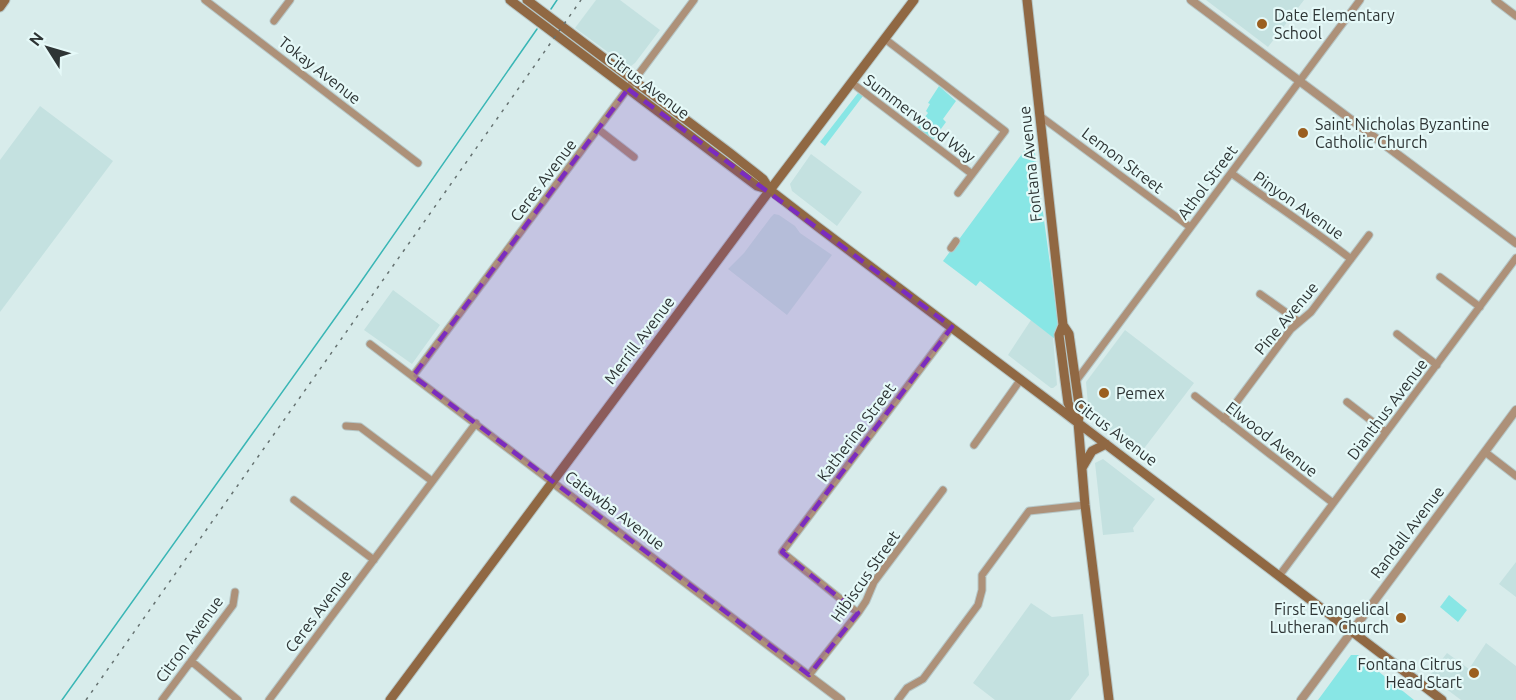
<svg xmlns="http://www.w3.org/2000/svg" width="1516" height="700" viewBox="0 0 1516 700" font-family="Ubuntu,sans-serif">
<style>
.built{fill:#c4e1e0}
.green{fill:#88e6e5}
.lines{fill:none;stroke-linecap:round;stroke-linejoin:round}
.stream{stroke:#39b6b5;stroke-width:1.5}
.minor-casing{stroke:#b6c7c7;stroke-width:9}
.tertiary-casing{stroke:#b6c7c7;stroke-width:10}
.secondary-casing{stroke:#b6c7c7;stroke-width:11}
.minor{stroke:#ad9179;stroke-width:7}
.tertiary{stroke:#ad9179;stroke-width:8}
.secondary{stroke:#906843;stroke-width:9}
.rail{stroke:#667271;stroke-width:1.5;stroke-dasharray:3 6;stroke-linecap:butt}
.marked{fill:#7b2cbf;fill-opacity:0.2;stroke:#7b2cbf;stroke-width:4.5;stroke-dasharray:12 8;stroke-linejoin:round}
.poi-dot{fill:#9b5f20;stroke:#e5f9f8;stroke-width:2}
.labels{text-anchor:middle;stroke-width:4.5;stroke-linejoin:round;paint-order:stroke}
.poi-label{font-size:16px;fill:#2e3535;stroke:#e5f9f8;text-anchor:start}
.street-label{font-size:16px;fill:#2e3535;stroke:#e5f9f8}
</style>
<rect width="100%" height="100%" fill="#d8eceb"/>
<path class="built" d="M596,0H620L660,30L635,63L631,66H627L575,28Z
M1206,0H1304L1268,47Z
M40,106L113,161L0,312V160Z
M811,154L862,192L837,226L792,191L790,184Z
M774,214L779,215L795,226L800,233L832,255L787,315L728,269L744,253L771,217Z
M393,290L440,325L412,364L364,330Z
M1031,320L1053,337L1057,385L1053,388H1051L1008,355Z
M1125,330L1194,383L1139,455L1089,416L1086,382Z
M1103,459L1155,499L1133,528L1134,532L1103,535L1095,463Z
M1516,562V597L1499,584Z
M1031,603L1052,617L1083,614L1089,675L1070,700H995L973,683Z
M1486,643L1516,666V700H1461L1429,676L1447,653L1469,669Z"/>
<path class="green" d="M939,86L956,101L943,119L946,122L933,140L917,127L928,113L926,111L930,104L928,103Z
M858,93L863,96L825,146L820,142Z
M1033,139L1059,330L1055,339L980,281L976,286L943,261Z
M1449,595L1467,610L1458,622L1440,607Z
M1351,655H1358L1414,700H1318Z"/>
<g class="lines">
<path class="stream" d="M551,9L557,0
M62,700L358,286L537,29"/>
<defs>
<path id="minor" d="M205,0L418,163
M1495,0L1516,16
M274,21L290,0
M885,39L1005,131L958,193
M852,83L972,174
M1040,116L1190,227
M598,129L634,157
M1231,173C1271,202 1312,229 1351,259
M951,248L956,241
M1440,277L1480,307
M1260,294L1298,321
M1397,334L1437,365
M370,344L552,482
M413,376L694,0
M1076,381L1360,0
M1195,396L1333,503
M1347,402L1386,432
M1224,419L1291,329L1311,312L1369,235
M346,426L360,427L432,481
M974,445L1021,379
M1485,452L1516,476
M294,500L374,560
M1279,576L1516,258
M858,613L782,552L952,327
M191,661L238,700
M809,675L858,613L866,601L874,582L943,490
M162,700L233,605L235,592
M269,700L476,423
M898,700L907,688L923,679L978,605L982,590V575L1029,511L1085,505"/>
<path id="tertiary" d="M1191,0L1516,243
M552,482L841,700
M1301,700L1516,410"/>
<path id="secondary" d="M510,0L757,186L770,190
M527,0L730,153L763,179L770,190L818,227L1061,410L1442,700
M1027,0L1063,325L1069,334L1080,412L1078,422L1085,505L1109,700
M0,7L5,0
M1063,325L1059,335L1068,403L1076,418
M1082,468L1092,451L1106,444
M390,700L770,190L914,0"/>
</defs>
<use href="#minor" class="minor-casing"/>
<use href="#tertiary" class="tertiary-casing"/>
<use href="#secondary" class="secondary-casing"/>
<use href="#minor" class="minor"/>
<use href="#tertiary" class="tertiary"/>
<use href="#secondary" class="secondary"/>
<path class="rail" d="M86,700L581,0"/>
</g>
<path class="marked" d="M628,89L952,327L782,552L858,613L809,675L413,376Z"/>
<g class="poi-dot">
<circle cx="1262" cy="24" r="6"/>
<circle cx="1303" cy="133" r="6"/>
<circle cx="1104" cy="393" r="6"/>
<circle cx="1401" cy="618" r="6"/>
<circle cx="1474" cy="673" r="6"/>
</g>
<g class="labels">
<g class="poi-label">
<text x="1274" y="21">Date Elementary<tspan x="1274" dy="18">School</tspan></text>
<text x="1315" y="130">Saint Nicholas Byzantine<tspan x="1315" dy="18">Catholic Church</tspan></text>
<text x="1116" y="399">Pemex</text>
<text x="1389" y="615" text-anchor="end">First Evangelical<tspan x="1389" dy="18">Lutheran Church</tspan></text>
<text x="1462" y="670" text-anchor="end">Fontana Citrus<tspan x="1462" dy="18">Head Start</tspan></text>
</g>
<g class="street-label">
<text transform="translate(320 70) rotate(38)" y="6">Tokay Avenue</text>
<text transform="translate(648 85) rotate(37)" y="6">Citrus Avenue</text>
<text transform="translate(920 118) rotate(37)" y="6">Summerwood Way</text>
<text transform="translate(1123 160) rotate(37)" y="6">Lemon Street</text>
<text transform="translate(1030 164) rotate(-96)" y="6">Fontana Avenue</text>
<text transform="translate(543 180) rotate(-53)" y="6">Ceres Avenue</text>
<text transform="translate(1207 182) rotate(-53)" y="6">Athol Street</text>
<text transform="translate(1299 205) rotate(35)" y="6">Pinyon Avenue</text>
<text transform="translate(1286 318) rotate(-50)" y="6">Pine Avenue</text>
<text transform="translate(639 340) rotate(-53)" y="6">Merrill Avenue</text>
<text transform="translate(1387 409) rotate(-53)" y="6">Dianthus Avenue</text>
<text transform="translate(856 432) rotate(-53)" y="6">Katherine Street</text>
<text transform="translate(1116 432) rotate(37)" y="6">Citrus Avenue</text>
<text transform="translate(1272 439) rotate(38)" y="6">Elwood Avenue</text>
<text transform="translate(615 510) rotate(37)" y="6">Catawba Avenue</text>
<text transform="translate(1407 532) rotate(-53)" y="6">Randall Avenue</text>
<text transform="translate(865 576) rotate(-55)" y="6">Hibiscus Street</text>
<text transform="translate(318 611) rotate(-53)" y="6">Ceres Avenue</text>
<text transform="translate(189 639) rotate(-54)" y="6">Citron Avenue</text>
</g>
</g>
<g transform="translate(48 48) rotate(307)" stroke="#e5f9f8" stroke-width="4.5" paint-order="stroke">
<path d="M0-4.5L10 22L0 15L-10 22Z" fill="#2e3535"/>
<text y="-9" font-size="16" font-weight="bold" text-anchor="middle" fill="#2e3535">N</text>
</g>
</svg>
